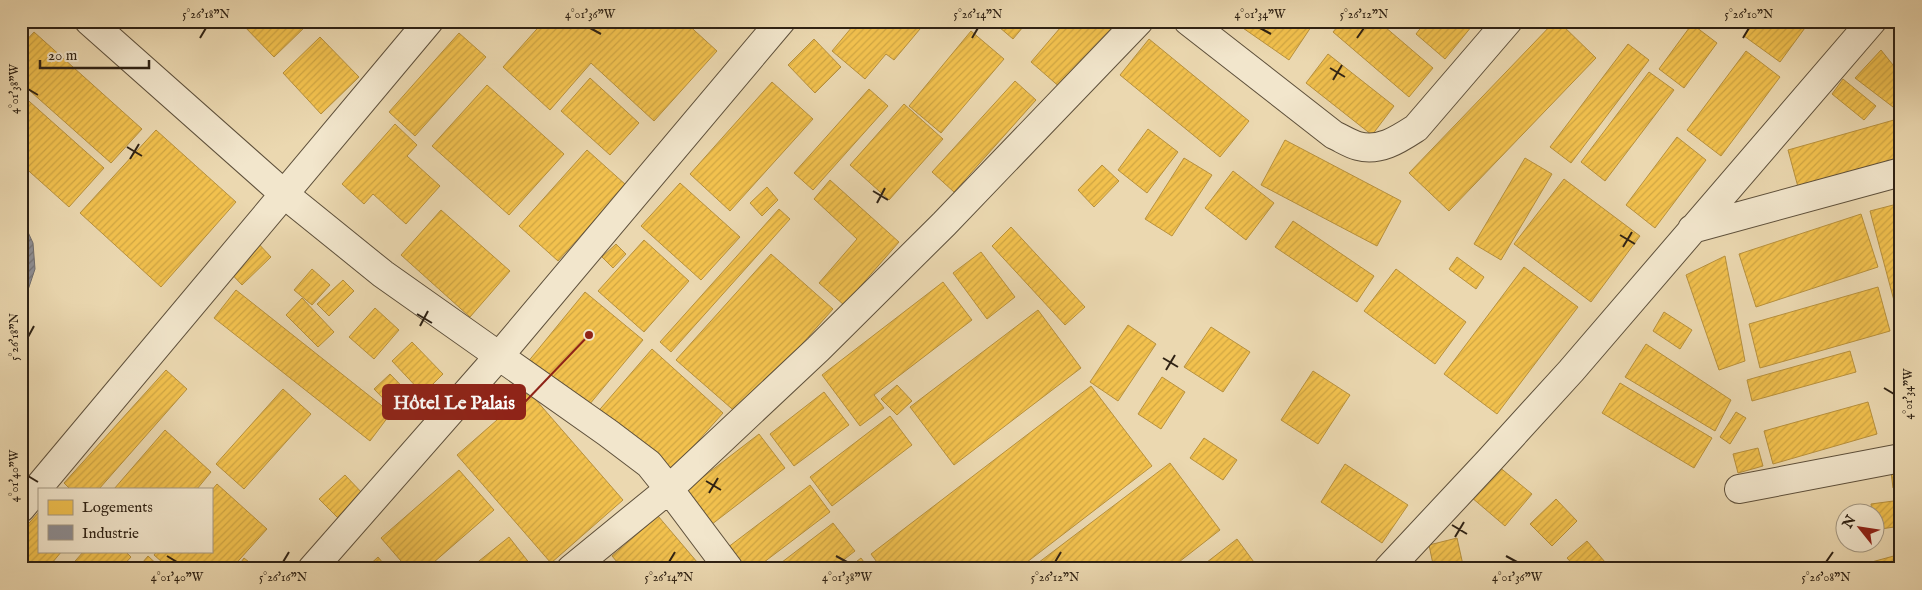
<svg xmlns="http://www.w3.org/2000/svg" width="1922" height="590" viewBox="0 0 1922 590" font-family="'IM FELL English',serif">
<style>
.homes{fill:url(#homes-hatch);stroke:#b8913d}
.industry{fill:url(#industry-hatch);stroke:#716d6c}
.lines{fill:none;stroke-linecap:round;stroke-linejoin:round}
.minor-casing{stroke:#5e503b;stroke-width:30}
.minor{stroke:#f2e6cc;stroke-width:28}
.ticks{fill:none;stroke:#2f2214;stroke-width:2}
.leader{fill:none;stroke:#8f2418;stroke-width:2}
.callout-dot{fill:#8f2418;stroke:#f2e6cc;stroke-width:2}
.callout{fill:#8f2418;stroke:#8f2418;stroke-width:2}
.callout-label{font-size:19px;text-anchor:middle;font-weight:bold;fill:#fff}
.neatline{fill:none;stroke:#2f2214;stroke-width:2}
.ticks-label{font-size:12px;text-anchor:middle;fill:#2f2214}
</style>
<defs>
<pattern id="homes-hatch" width="6" height="6" patternUnits="userSpaceOnUse" patternTransform="scale(1.25)"><rect width="6" height="6" fill="#f2c14e"/><path d="M-1 1l2-2M0 6l6-6M5 7l2-2" fill="none" stroke="#d0a643"/></pattern>
<pattern id="industry-hatch" width="6" height="6" patternUnits="userSpaceOnUse" patternTransform="scale(1.25)"><rect width="6" height="6" fill="#8d8d92"/><path d="M-1 1l2-2M0 6l6-6M5 7l2-2" fill="none" stroke="#747376"/></pattern>
</defs>
<rect width="100%" height="100%" fill="#ebd8b0"/>
<filter id="stains"><feTurbulence type="fractalNoise" baseFrequency=".004" numOctaves="4"/><feColorMatrix values="0 0 0 0 .2 0 0 0 0 .09 0 0 0 0 .02 0 0 0 .5 -.17"/></filter>
<radialGradient id="worn" r=".72"><stop offset=".6" stop-color="#630" stop-opacity="0"/><stop offset="1" stop-color="#630" stop-opacity=".3"/></radialGradient>
<path class="homes" d="M245,21H303L307,25L274,57L242,24Z
M544,21H684L717,51L654,121L591,63L550,110L503,67Z
M857,21H910L920,29L894,60L886,54L865,79L832,51Z
M992,21H1028L1013,39Z
M1066,21H1102L1112,29L1062,89L1031,62Z
M1244,21H1315L1289,60L1240,26Z
M1342,21H1378L1433,68L1409,97L1333,32Z
M1426,21H1476L1445,59L1416,34Z
M1555,21H1558L1596,58L1449,211L1409,173Z
M1755,21H1810L1780,62L1744,36Z
M1692,24L1717,43L1684,88L1659,69Z
M971,31L1004,59L941,133L909,106Z
M34,32L142,129L111,163L21,83V46Z
M459,33L486,57L415,136L389,112Z
M320,37L359,77L321,114L283,73Z
M814,39L841,67L815,93L788,65Z
M1149,39L1249,121L1220,157L1120,75Z
M1628,44L1649,60L1571,163L1550,147Z
M1881,50L1901,75V97L1893,107L1855,78Z
M1746,51L1780,77L1721,156L1687,130Z
M1328,54L1394,106L1372,135L1306,83Z
M1649,72L1674,90L1605,181L1581,162Z
M590,78L639,123L610,155L561,111Z
M1843,79L1876,106L1864,120L1832,94Z
M1015,81L1036,100L954,192L932,172Z
M772,82L813,119L730,211L690,174Z
M487,85L564,154L509,215L432,146Z
M869,89L888,106L813,190L794,173Z
M21,94L104,168L69,207L21,164Z
M904,104L943,139L889,200L850,165Z
M1901,118V158L1798,187L1788,150Z
M395,124L417,145L407,156L440,186L406,224L373,194L364,204L342,184Z
M1148,129L1178,152L1147,193L1118,170Z
M156,130L236,202L161,287L80,213Z
M1677,137L1706,160L1655,228L1626,205Z
M1285,140L1401,201L1377,246L1261,185Z
M587,150L626,185L558,261L519,226Z
M1184,158L1212,175L1172,236L1145,219Z
M1525,158L1552,174L1501,260L1474,244Z
M1102,165L1119,181L1094,207L1078,190Z
M1233,171L1274,203L1246,240L1205,208Z
M1564,179L1640,236L1591,302L1514,244Z
M830,180L899,242L844,305L819,283L857,239L814,199Z
M680,183L740,237L701,280L641,226Z
M767,187L778,200L762,216L750,203Z
M1901,203V323H1900L1870,211Z
M779,209L790,219L671,352L660,342Z
M441,210L510,271L470,317L401,255Z
M1861,214L1878,267L1756,307L1739,254Z
M1293,221L1374,276L1357,302L1275,247Z
M1011,227L1085,307L1065,325L992,246Z
M255,240L271,257L242,285L226,268Z
M644,240L689,281L644,332L598,291Z
M616,244L626,254L613,268L602,257Z
M981,252L1015,297L987,319L953,273Z
M771,254L833,309L739,415L676,360Z
M1725,256L1745,361L1719,370L1686,275Z
M1457,257L1484,277L1476,289L1449,269Z
M1524,267L1578,307L1497,414L1444,374Z
M312,269L330,285L312,305L294,290Z
M1396,269L1466,322L1435,364L1364,311Z
M343,280L354,291L329,316L317,304Z
M943,282L972,320L874,395L884,408L860,426L822,375Z
M1878,287L1890,331L1760,368L1749,324Z
M236,290L391,413L370,441L214,318Z
M585,292L643,340L584,411L527,363Z
M302,298L334,332L318,347L286,315Z
M375,308L399,330L374,359L349,337Z
M1038,310L1081,368L954,465L910,407Z
M1664,312L1692,330L1680,349L1653,331Z
M1128,325L1156,344L1118,401L1090,382Z
M1211,327L1250,352L1223,392L1184,367Z
M412,342L443,374L423,394L392,361Z
M1646,344L1731,400L1715,431L1625,377Z
M652,349L723,413L666,477L595,415Z
M1850,351L1856,372L1752,401L1747,380Z
M166,370L187,389L99,489H70L64,483Z
M1313,371L1350,395L1318,444L1281,420Z
M390,374L418,403L403,419L374,389Z
M1162,377L1185,392L1161,429L1138,414Z
M1620,383L1712,438L1694,468L1602,413Z
M897,385L912,401L897,415L881,399Z
M1091,386L1152,466L1018,569H882L871,554Z
M283,389L311,414L244,489L216,464Z
M529,392L623,500L551,563L457,455Z
M824,392L849,425L794,466L770,434Z
M1868,402L1877,434L1773,464L1764,431Z
M1736,412L1746,418L1730,444L1720,437Z
M890,416L912,445L832,506L810,477Z
M165,430L211,472L197,489H114Z
M759,434L785,468L707,528L681,494Z
M1204,438L1237,460L1223,480L1190,458Z
M1758,448L1763,466L1738,473L1733,454Z
M1901,462V487L1893,488L1890,463Z
M1170,463L1220,530L1170,569H1030Z
M1345,464L1408,505L1382,543L1321,502Z
M1498,466L1532,494L1505,526L1471,497Z
M459,470L494,510L426,569H408L381,538Z
M345,475L364,495L339,519L319,499Z
M217,484L267,529L231,569H170L154,555L157,551H211V491Z
M810,485L830,512L755,569H737L723,551Z
M1556,499L1577,521L1552,546L1530,524Z
M1901,500V526L1874,530V512H1872L1871,504Z
M39,512V551H62L47,569H21V532Z
M658,516L703,569H623L612,556Z
M833,523L855,551L832,569H773Z
M509,537L534,569H469Z
M1457,538L1463,565L1447,569H1434L1429,545Z
M1237,539L1259,569H1198Z
M1587,541L1611,569H1577L1567,558Z
M84,551H125L131,557L120,569H68Z
M1901,554V569H1870L1868,563Z
M148,556L162,569H137Z
M378,557L388,569H365Z
M244,558L258,569H236Z
M861,558L869,569H847Z"/>
<path class="industry" d="M21,217L33,243L35,269L27,293L21,302Z"/>
<g class="lines">
<defs>
<path id="minor" d="M89,21L284,194L383,274L608,433L649,464L669,489L729,569
M1188,21L1334,135C1341,138 1350,144 1358,146C1380,152 1399,139 1416,128L1508,21
M1692,229L1901,172
M1739,489L1901,458
M21,508L429,21
M312,569L499,356L781,21
M571,569L669,489L818,349L944,224L1139,21
M1388,569L1489,461L1571,371L1872,21"/>
</defs>
<use href="#minor" class="minor-casing"/>
<use href="#minor" class="minor"/>
</g>
<path class="ticks" d="M590,28L601,34M1260,28L1271,34M200,38L206,28M972,38L978,28M1357,38L1364,28M1743,38L1749,28M1330,68L1345,77M1333,80L1342,65M28,89L38,95M127,147L142,156M130,159L139,144M873,191L888,200M877,203L885,188M1620,235L1635,244M1623,247L1632,232M417,314L432,323M420,326L428,311M28,337L34,326M1163,358L1178,367M1166,370L1175,355M1884,388L1894,394M28,476L38,482M706,481L721,490M709,493L718,478M1452,525L1467,534M1455,537L1464,522M167,556L177,562M836,556L847,562M1506,556L1517,562M283,562L289,552M669,562L675,552M1055,562L1061,552M1826,562L1833,552"/>
<path class="leader" d="M589 335L525 402"/>
<circle class="callout-dot" cx="589" cy="335" r="5"/>
<rect class="callout" x="383" y="385" width="142" height="34" rx="5"/>
<g class="callout-label">
<text x="454" y="409">Hôtel Le Palais</text>
</g>
<rect width="1922" height="590" fill="none" stroke="#ebd8b0" stroke-width="55"/>
<rect x="38" y="488" width="175" height="65" fill="#f2e6cc" stroke="#a49882"/>
<rect x="48" y="500" width="25" height="15" fill="#f2c14e" stroke="#a49882"/>
<text x="82" y="512" font-size="15" fill="#2f2214">Logements</text>
<rect x="48" y="525" width="25" height="15" fill="#8d8d92" stroke="#a49882"/>
<text x="82" y="538" font-size="15" fill="#2f2214">Industrie</text>
<g transform="translate(1860 528) rotate(300)"><circle r="24" fill="#f2e6cc" stroke="#a49882"/>
<path d="M0-4L9 19L0 12L-9 19Z" fill="#8f2418"/>
<text y="-8" font-size="14" font-weight="bold" text-anchor="middle" fill="#2f2214">N</text>
</g>
<path d="M40 60v8h109v-8" fill="none" stroke="#2f2214" stroke-width="2.5"/>
<text x="48" y="60" font-size="15" fill="#2f2214" stroke="#f2e6cc" stroke-width="4" paint-order="stroke">20 m</text>
<rect x="28" y="28" width="1866" height="534" class="neatline"/>
<g class="ticks-label">
<text x="206" y="18">5°26'18"N</text>
<text x="590" y="18">4°01'36"W</text>
<text x="978" y="18">5°26'14"N</text>
<text x="1260" y="18">4°01'34"W</text>
<text x="1364" y="18">5°26'12"N</text>
<text x="1749" y="18">5°26'10"N</text>
<text transform="translate(14 89) rotate(-90)" y="4">4°01'38"W</text>
<text transform="translate(14 337) rotate(-90)" y="4">5°26'18"N</text>
<text transform="translate(1908 394) rotate(-90)" y="4">4°01'34"W</text>
<text transform="translate(14 476) rotate(-90)" y="4">4°01'40"W</text>
<text x="177" y="581">4°01'40"W</text>
<text x="283" y="581">5°26'16"N</text>
<text x="669" y="581">5°26'14"N</text>
<text x="847" y="581">4°01'38"W</text>
<text x="1055" y="581">5°26'12"N</text>
<text x="1517" y="581">4°01'36"W</text>
<text x="1826" y="581">5°26'08"N</text>
</g>
<rect width="100%" height="100%" filter="url(#stains)"/>
<rect width="100%" height="100%" fill="url(#worn)"/>
</svg>
